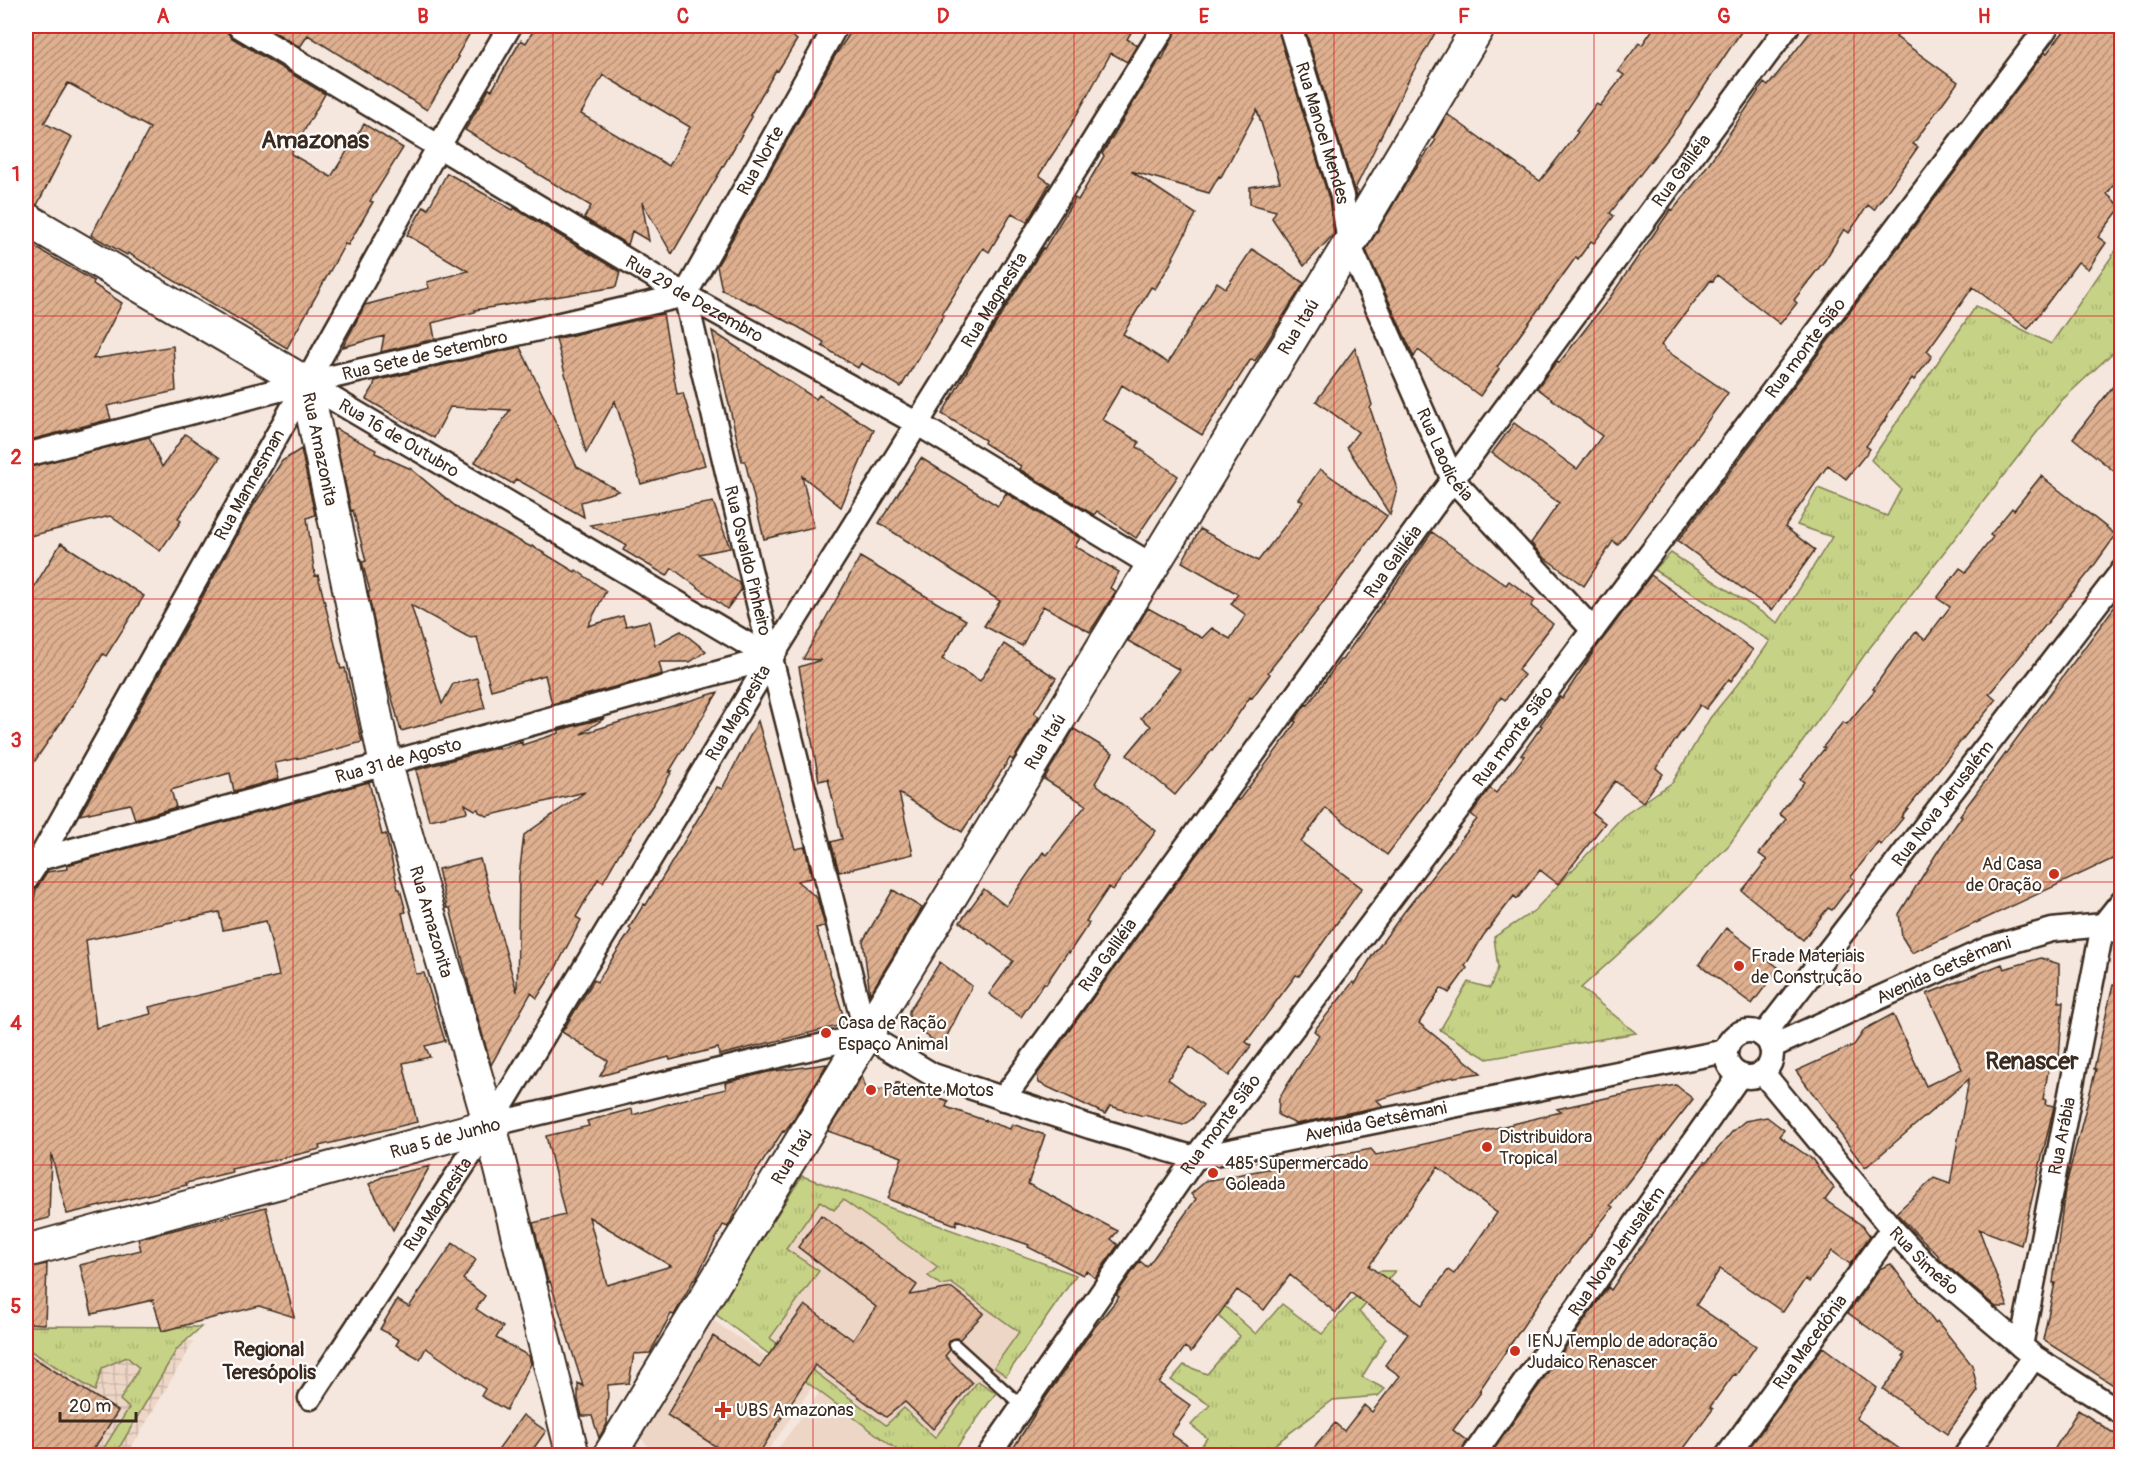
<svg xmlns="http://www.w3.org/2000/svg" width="2147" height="1481" viewBox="0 0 2147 1481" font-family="Pangolin,sans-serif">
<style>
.built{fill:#eed6c7}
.industrial{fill:url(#industrial-grid)}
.grass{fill:url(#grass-tufts);stroke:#807e52;stroke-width:1.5}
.building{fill:url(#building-hatch);stroke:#3b2a1e;stroke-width:1.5;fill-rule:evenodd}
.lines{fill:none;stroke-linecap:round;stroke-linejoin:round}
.lane-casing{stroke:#3b2a1e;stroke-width:15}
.street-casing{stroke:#3b2a1e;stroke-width:27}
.secondary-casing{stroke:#3b2a1e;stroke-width:36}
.lane{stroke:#fff;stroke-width:10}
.street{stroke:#fff;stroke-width:22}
.secondary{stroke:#fff;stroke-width:32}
.grid{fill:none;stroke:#d62828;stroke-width:1.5;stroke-opacity:0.55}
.poi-dot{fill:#c8321e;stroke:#fff;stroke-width:2}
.labels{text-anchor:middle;stroke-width:4.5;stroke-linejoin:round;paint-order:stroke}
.street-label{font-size:18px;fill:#3b2a1e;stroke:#fff}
.poi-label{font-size:18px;fill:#3b2a1e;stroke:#fff;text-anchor:start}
.neighbourhood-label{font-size:20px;font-weight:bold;fill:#3b2a1e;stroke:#fff}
.district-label{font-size:24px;font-weight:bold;fill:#3b2a1e;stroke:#fff}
.neatline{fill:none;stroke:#d62828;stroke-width:2}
.grid-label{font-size:20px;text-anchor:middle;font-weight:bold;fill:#d62828}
</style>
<defs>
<pattern id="industrial-grid" width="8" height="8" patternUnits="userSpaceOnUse" patternTransform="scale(1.5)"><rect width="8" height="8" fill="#eed6c7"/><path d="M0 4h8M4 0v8" fill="none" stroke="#cdb8aa"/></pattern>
<pattern id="grass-tufts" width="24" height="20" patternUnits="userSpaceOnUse" patternTransform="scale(1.5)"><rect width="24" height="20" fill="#c6d386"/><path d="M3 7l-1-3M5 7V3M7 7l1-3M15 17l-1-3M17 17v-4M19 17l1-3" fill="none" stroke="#abb573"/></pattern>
<pattern id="building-hatch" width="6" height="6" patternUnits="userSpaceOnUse" patternTransform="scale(1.5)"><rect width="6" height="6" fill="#dfb090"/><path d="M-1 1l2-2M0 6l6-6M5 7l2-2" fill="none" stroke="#b68f75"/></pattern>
</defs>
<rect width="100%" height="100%" fill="#f5e7de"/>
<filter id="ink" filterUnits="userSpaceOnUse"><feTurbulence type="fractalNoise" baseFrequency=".0167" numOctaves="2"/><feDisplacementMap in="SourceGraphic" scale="12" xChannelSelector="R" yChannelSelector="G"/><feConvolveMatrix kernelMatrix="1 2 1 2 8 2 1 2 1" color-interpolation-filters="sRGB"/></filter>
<g filter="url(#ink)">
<path class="built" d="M809,1178L1073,1278L947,1455H773L822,1389L717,1314Z
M711,1319L812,1387L765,1455H661L655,1454L635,1432Z"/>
<path class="industrial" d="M26,1322L194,1341L127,1455L26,1456Z"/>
<path class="grass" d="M2121,235V345L2062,400L1868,650L1729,845L1647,928L1581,988L1636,1033L1487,1059L1440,1030L1468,982L1490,988L1498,968L1494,937L1534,911L1623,816L1673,782L1710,718L1754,664L1770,641L1654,570L1671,553L1778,623L1832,537L1797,525L1818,488L1887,516L1901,489L1871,460L1976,306L2051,344L2119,246Z
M802,1176L1076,1275L1006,1376L994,1367L1019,1332L951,1283L941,1285L928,1276L938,1267L843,1200L834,1210L820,1201L786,1249L819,1271L770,1338L886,1425L904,1408L935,1438L978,1381L996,1393L951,1455H904L714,1313Z
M1160,1249L1256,1334L1282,1304L1322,1334L1379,1271H1395L1359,1312L1386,1338L1362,1377L1385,1389L1378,1396L1333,1400L1261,1455H1195L1207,1438L1191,1425L1210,1405L1171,1380L1184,1365L1207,1374L1240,1336L1155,1257Z
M26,1326L201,1327L177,1349L115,1455L99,1456L129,1408L120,1400L139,1368L127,1357L102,1368L95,1391L26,1348Z"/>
<path class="building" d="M26,26H226L227,32L232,38L325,94L291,154L331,177L364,124L403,148L370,201L373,202L348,245L345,244L287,348L128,253L127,255L91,235L150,128L68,83L44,123L72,137L37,205L26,201Z
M264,26H474L457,56L459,57L427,110L308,35L300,47Z
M536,26H798L792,36L797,40L778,71L776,70L750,115L752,117L672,254L642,202L649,241L632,231L628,245L584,218L591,206L465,130L489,89L492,90L521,40L526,43ZM603,75L690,127L669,166L581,114Z
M855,26H1135L1127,39L1137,45L1127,62L1111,53L1066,134L1039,175L1050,183L1027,222L1012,213L989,252L983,248L942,314L944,315L901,387L861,363L858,368L822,346L824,342L798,327L750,302V303L722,290L717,266L836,54Z
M1178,26H1277L1329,199L1334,234L1304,266L1272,218L1276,211L1250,204V187L1280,182L1257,110L1221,177L1219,176L1209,193L1131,171L1196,214L1173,257L1174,258L1155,289L1151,287L1123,334L1168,363L1217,282L1226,288L1252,249L1304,283L1255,361L1251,359L1202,435L1122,385L1102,419L1139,442L1137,447L1178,476L1136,538L1097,511L1094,515L1019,469L1021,466L984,443L985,440L942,414L978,352L1043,248L1044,249L1075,198L1078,200L1104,156L1102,154L1160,59L1162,60Z
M1304,26H1439L1409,79L1355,189L1359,193L1356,197Z
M1655,26H1745L1677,127L1610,213L1614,216L1594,243L1591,241L1578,259L1576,257L1497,367L1499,369L1480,396L1418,350L1414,357L1366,250L1411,175L1436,140L1433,138L1447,114L1540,181L1578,132L1576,131L1596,104L1600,106L1624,75L1618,71L1639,43L1642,45Z
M1815,26H1904L1896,37L1958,82L1913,144L1918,147L1874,210L1868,205L1849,233L1844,229L1825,260L1794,300L1797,303L1780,324L1717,275L1713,281L1711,280L1661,345L1665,348L1664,349L1728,393L1618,545L1613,541L1584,586L1542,556L1531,543L1559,503L1492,453L1514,423L1577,469L1602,436L1537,388L1557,361L1559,363L1608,300L1671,209L1673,210L1698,179L1764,83L1768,86Z
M2068,26H2121V174L2107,194L2121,207L2098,237L2106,243L2088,269L2078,262L2028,329L1973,287L1927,351L1932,356L1914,380L1912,378L1887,415L1888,416L1866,446L1870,449L1846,479L1828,465L1785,527L1815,550L1772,610L1678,541L2045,52L2047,53Z
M447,173L513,210L514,208L620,272L616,287L475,310V312L432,323L435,339L381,352L384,336L343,347L365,305L429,288L427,282L468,271L407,235L424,206L428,209Z
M26,242L94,281L93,284L122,303L93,359L173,346L176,391L107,406L111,419L26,441Z
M663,314L677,394L683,393L705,465L641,484L615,401L586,453L556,339Z
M712,331L816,399L819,395L874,430L841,507L802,476L814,527L764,539L745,461H742Z
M520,347L577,467L619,491L581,502L584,517L516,479L513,484L475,462L510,410L450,407L434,438L366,399L373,388L375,381Z
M1355,348L1372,405L1370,408L1397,489L1390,515L1347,447L1358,432L1316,401Z
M2121,376V477L2073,438Z
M336,429L376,450L375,453L411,469L460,510L531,547L532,546L575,572L576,570L606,591L588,626L623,616L626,626L649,621L655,645L681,631L706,651L690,662H659L662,674L552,704L545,675L491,690L477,637L470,638L411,605L442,704L453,684L477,678L485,708L401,731L383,665L368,592L370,591L362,562L366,561L353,510L351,511L334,430Z
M185,434L220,458L178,518L181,521L160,551L110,516L26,537V468L149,437L162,467Z
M301,449L315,515L307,518L315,576L318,575L341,669L345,668L362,742L319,754L275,763L279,779L234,791L230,773L171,790L176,807L135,819L130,804L80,815L254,505L282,461Z
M921,458L998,506L1006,493L1080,538L1075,546L1119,572L1110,588L1116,591L1090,632L1043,606L1022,646L984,626L1000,601L879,523Z
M1320,469L1387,516L1314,615L1268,672L1270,674L1252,698L1250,697L1222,738L1175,795L1127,755L1151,726L1141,718L1180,670L1128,641L1148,608L1202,638L1212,628L1230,639L1246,615L1231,604L1238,594L1182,562L1200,529L1258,561L1303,502L1299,499Z
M2041,476L2116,535L2090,571L1989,694L1996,700L1977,723L1976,722L1901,817L1903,818L1881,845L1878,842L1851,877L1855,880L1832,910L1828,908L1803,940L1742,891L1767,860L1759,854L1786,819L1779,814L1804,782L1800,779L1825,748L1823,747L1843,722L1847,724L1875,690L1873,689L1896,656L1916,632L1925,640L1950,607L1937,598L1960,568L1966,572L1993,537L1990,535L2012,508L2014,510Z
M713,502L730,548L699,554L739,583L741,590L727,609L672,568L667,576L623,550L626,545L590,525Z
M1432,532L1506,585L1509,581L1535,600L1531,606L1553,624L1518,670L1524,675L1505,700L1501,697L1456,763L1387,855L1326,808L1301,842L1362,888L1299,976L1296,975L1246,1042L1251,1046L1229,1076L1190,1046L1168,1079L1203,1105L1192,1119L1183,1125L1144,1115L1143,1116L1110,1106L1105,1114L1039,1083L1037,1075L1237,799L1239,800L1281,744L1296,722L1294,721L1306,704L1308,705L1340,660H1342Z
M61,543L144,596L106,656L103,654L68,712L26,774V600Z
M860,557L966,620L942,659L980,681L1004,644L1056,678L1034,713L1039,717L1013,760L1010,758L962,832L899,793L913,854L839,872L831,842L842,839L828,779L819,781L799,667L821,660L803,659Z
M1651,575L1753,650L1731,681L1729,679L1706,709L1700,705L1656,768L1663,774L1643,802L1615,781L1592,813L1605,823L1558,884L1540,870L1517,899L1514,896L1483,936L1465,966L1467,968L1449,993L1441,988L1419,1023L1481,1073L1448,1078L1377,1100L1383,1106L1348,1113L1296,1124L1278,1115L1279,1098L1319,1035L1314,1031L1353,982L1355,984L1372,956L1404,912L1477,819L1471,814L1490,788L1496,793L1524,756L1521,755L1542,726L1540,725L1560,697L1562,699L1596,648Z
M2121,598V855L1912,953L1902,937L1899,914L1938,851L1962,816L1960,815Z
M718,692L669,772L672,771L654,803L619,854L603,882L598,879L576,917L581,920L553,973L537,998L531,993L491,1065L469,986L450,908H447L438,869L480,859L517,992L519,876L524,835L585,792L487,816L479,812L478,809L475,810L465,804L467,812L429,820L416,770L499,747V749L522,742V745L559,733V730L605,718L581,734Z
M758,721L795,849L805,847L812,878L797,881L817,898L825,926L816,928L846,1024L719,1055L718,1048L670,1060L669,1057L600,1076L608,1061L562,1032L594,980L597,982L631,930L629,928L644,904L646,905L717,787L722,789Z
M1074,729L1113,753L1095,783L1156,831L1113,890L1109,887L1086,921L1089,923L1069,953L1068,951L1046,984L1044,983L1021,1017L989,994L1013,961L960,922L984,889L1006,906L1043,852L1047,855L1086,805L1044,779Z
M369,782L382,835L386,834L398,889H400L406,912L402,913L416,974L424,973L445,1041L425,1046L430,1057L403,1063L417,1122L319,1146L320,1149L279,1159L231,1169L232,1172L186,1183L187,1185L67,1214L51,1153L49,1218L26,1224V1127L32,1126L26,1102V922L29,926L36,889L47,872L68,869L67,865ZM219,912L223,930L266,921L279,976L149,1007L151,1014L96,1028L86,940Z
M893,890L922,908L870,994L863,941Z
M1726,928L1779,968L1752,1004L1699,964Z
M2041,958L2059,964V1002H2063L2059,1058L2051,1056L2043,1099L2046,1100L2045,1104L2054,1106L2021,1245L1979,1229L2008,1307H1996L1938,1258V1255L1896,1213L1934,1178L1950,1184L1969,1079L1865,1168L1836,1128L1838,1127L1796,1071L1854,1045L1865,1029L1893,1014L1926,1086L1962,1069L1927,994L2002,964L2004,969Z
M940,962L972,986L942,1046L914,1027L909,1018V1011Z
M2113,984L2121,985V1390L2043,1340L2055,1283H2053L2065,1189L2096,1069H2094Z
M827,1064L793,1120L784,1132L783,1131L750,1181L728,1227L723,1225L695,1280L694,1279L674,1315L671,1314L650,1353L634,1354L629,1383L608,1385L607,1424L599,1438L592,1416H582L578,1400V1383L583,1386L550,1281L548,1282L533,1223L565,1215L546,1136L589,1126L587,1121L632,1109L633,1115L681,1100L726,1089L725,1083L768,1072ZM589,1217L671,1266L607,1285Z
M862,1076L867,1092L895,1087L896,1082L948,1101L946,1107L1010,1129L1012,1124L1045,1135L1028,1184L1118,1231L1111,1239L1118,1245L1095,1278L1086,1271L1083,1275L1028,1247L1029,1245L957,1220L956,1225L888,1199L902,1157L828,1131Z
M1676,1085L1693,1099L1610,1205L1613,1207L1546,1292L1479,1391L1481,1392L1453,1430L1467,1441L1460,1455H1308L1335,1423L1344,1431L1364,1405L1372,1412L1400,1376L1385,1365L1408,1334L1351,1293L1336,1313L1290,1275L1264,1310L1237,1290L1191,1352L1185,1347L1159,1383L1191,1406L1171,1434L1201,1455H1009L1041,1404L1094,1328L1119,1297L1116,1295L1140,1261L1147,1267L1196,1199L1191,1194L1206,1181L1371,1149L1376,1155L1517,1123L1561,1112L1557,1109L1615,1096ZM1438,1167L1497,1213L1454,1274L1448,1270L1423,1305L1369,1266Z
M1767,1117L1784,1130L1779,1136L1812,1159L1834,1188L1825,1200L1863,1226L1870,1236L1850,1264L1832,1251L1809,1282L1805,1279L1783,1312L1720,1269L1696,1305L1756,1346L1736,1375L1734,1374L1710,1407L1713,1409L1679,1455H1490L1608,1287L1611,1290L1656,1225L1705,1162L1706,1163L1732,1132L1745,1121Z
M430,1166L393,1230L369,1184L382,1177Z
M266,1207L294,1317L259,1306L162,1331L153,1300L92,1314L80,1265L141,1250L138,1239Z
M821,1215L917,1285L910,1295L952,1288L984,1313L960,1339L956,1338L950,1340L948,1344L950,1350L945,1356L972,1383L933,1429L905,1402L886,1417L815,1365L758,1455H729L667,1415L713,1336L760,1367L805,1305L853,1340L876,1307L798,1247Z
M453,1243L476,1260L463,1279L485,1296L476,1309L503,1327L496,1338L529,1356L531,1364L506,1410L481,1396L485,1389L426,1348L420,1359L396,1345L399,1340L380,1329L397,1300L409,1307Z
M47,1264L45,1324L26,1323V1268Z
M1891,1264L1935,1323L1937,1321L1972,1365L1978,1391L1947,1434L1883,1389L1905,1358L1903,1356L1905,1354L1848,1313L1879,1269Z
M1823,1347L1877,1388L1856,1418L1908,1455H1744Z
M26,1353L118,1411L90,1455H26Z
M2078,1410L2121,1438V1455H2051Z
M523,1415L546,1431L529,1455H494Z"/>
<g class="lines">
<defs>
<path id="lane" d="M955,1345L1022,1406"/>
<g id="street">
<path id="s1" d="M239,26L685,295L918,424L1153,566"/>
<path id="s2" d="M1290,26L1342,196L1349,244L1453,480L1593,630"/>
<path id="s3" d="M685,295L771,658L866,1035"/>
<path id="s4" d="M685,295L836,26"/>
<path id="s5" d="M306,383L771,658"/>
<path id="s6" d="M26,455L306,383L685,295"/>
<path id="s7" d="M32,861L771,658"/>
<path id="s8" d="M26,880L39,860L439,146L510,26"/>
<circle cx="1749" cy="1054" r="23"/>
<path id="s9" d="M866,1035L933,1075L1090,1127L1195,1158L1726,1051"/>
<path id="s10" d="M1763,1036L2122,571"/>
<path id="s11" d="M1771,1047L1989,948L2052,930L2103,925L2122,933"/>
<path id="s12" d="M1762,1072L1892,1229L1929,1268L2034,1357L2122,1413"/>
<path id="s13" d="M1003,1099L1434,505L1788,26"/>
<path d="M490,1125L866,1035"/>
<path id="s14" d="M2021,1346L2103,925L2122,901"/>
<path id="s15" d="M310,1398L490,1125L771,658L1165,26"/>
<path id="s16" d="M988,1456L1195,1158L2048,26"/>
<path id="s17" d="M1473,1456L1740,1075"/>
<path id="s18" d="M1727,1456L1892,1229"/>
<path d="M1965,1456L2034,1357"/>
</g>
<g id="secondary">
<path id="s19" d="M26,219L306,383L386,765L490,1125L573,1456"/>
<path d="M26,1251L490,1125"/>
<path id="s20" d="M609,1456L1349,244L1479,26"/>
</g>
</defs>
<use href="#lane" class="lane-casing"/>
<use href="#street" class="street-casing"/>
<use href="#secondary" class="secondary-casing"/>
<use href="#lane" class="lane"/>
<use href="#street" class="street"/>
<use href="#secondary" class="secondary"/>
</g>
</g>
<path class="grid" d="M293,26V1456M553,26V1456M813,26V1456M1074,26V1456M1334,26V1456M1594,26V1456M1854,26V1456M26,316H2122M26,599H2122M26,882H2122M26,1165H2122"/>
<g class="poi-dot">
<circle cx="2054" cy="874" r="6"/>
<circle cx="1739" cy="966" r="6"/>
<circle cx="826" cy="1033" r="6"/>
<circle cx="871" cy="1090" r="6"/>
<circle cx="1487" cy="1147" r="6"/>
<circle cx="1213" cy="1173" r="6"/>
<circle cx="1515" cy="1351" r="6"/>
<path d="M720 1401h6v6h6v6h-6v6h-6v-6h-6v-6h6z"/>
</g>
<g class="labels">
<g class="street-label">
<text dy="6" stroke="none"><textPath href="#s2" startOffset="112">Rua Manoel Mendes</textPath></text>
<text dy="6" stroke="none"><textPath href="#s4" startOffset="154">Rua Norte</textPath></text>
<text dy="6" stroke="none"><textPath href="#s13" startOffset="1150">Rua Galiléia</textPath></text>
<text dy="6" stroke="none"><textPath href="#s1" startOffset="531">Rua 29 de Dezembro</textPath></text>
<text dy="6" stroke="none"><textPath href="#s15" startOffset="1294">Rua Magnesita</textPath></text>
<text dy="6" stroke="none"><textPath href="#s20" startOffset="1323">Rua Itaú</textPath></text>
<text dy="6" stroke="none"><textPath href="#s16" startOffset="1377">Rua monte Sião</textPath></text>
<text dy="6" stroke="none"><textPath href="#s6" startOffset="411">Rua Sete de Setembro</textPath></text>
<text dy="6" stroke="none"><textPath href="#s5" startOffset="108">Rua 16 de Outubro</textPath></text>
<text dy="6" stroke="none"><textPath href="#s19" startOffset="392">Rua Amazonita</textPath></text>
<text dy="6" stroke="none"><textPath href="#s2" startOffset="458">Rua Laodicéia</textPath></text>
<text dy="6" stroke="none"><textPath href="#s8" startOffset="454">Rua Mannesman</textPath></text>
<text dy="6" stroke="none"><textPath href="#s3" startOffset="273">Rua Osvaldo Pinheiro</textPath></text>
<text dy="6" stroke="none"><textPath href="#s13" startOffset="664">Rua Galiléia</textPath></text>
<text dy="6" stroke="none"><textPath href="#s15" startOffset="808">Rua Magnesita</textPath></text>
<text dy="6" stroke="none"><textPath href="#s16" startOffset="891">Rua monte Sião</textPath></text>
<text dy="6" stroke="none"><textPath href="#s20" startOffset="837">Rua Itaú</textPath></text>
<text dy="6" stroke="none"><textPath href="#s7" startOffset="380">Rua 31 de Agosto</textPath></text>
<text dy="6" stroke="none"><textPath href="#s10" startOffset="294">Rua Nova Jerusalém</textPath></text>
<text dy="6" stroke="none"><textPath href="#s19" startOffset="878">Rua Amazonita</textPath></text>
<text dy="6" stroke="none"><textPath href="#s13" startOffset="178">Rua Galiléia</textPath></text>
<text dy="6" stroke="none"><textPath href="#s11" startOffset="189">Avenida Getsêmani</textPath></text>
<text dy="6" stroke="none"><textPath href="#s9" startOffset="537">Avenida Getsêmani</textPath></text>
<text dy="6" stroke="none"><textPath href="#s16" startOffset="405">Rua monte Sião</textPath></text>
<text dy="6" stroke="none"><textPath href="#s14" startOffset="214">Rua Arábia</textPath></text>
<text transform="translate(445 1138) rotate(-15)" y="6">Rua 5 de Junho</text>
<text dy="6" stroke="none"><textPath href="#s20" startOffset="351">Rua Itaú</textPath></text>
<text dy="6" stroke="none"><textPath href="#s15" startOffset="232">Rua Magnesita</textPath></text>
<text dy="6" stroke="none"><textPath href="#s17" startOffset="250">Rua Nova Jerusalém</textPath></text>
<text dy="6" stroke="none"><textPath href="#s12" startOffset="249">Rua Simeão</textPath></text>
<text dy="6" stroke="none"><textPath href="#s18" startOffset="141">Rua Macedônia</textPath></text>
</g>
<g class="poi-label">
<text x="2042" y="870" text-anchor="end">Ad Casa<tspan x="2042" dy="21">de Oração</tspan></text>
<text x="1751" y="962">Frade Materiais<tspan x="1751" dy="21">de Construção</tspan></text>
<text x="838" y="1029">Casa de Ração<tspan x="838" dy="21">Espaço Animal</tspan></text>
<text x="883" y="1096">Patente Motos</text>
<text x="1499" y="1143">Distribuidora<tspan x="1499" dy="21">Tropical</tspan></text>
<text x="1225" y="1169">485 Supermercado<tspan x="1225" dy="21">Goleada</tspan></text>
<text x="1527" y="1347">IENJ Templo de adoração<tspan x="1527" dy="21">Judaico Renascer</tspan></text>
<text x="736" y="1416">UBS Amazonas</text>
</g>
<g class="neighbourhood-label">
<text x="269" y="1356">Regional<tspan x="269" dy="23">Teresópolis</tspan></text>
</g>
<g class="district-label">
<text x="315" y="148">Amazonas</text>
<text x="2032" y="1069">Renascer</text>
</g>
</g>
<rect width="2147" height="1481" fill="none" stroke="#fff" stroke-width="66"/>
<path d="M60 1412v9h76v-9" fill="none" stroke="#3b2a1e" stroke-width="3"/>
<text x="69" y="1412" font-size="18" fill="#3b2a1e" stroke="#ffffff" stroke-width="4.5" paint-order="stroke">20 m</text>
<rect x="33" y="33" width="2081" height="1415" class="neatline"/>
<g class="grid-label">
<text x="163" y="23">A</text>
<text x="423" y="23">B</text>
<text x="683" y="23">C</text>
<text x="943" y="23">D</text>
<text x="1204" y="23">E</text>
<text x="1464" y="23">F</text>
<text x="1724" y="23">G</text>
<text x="1984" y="23">H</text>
<text x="16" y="181">1</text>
<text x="16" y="464">2</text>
<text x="16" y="747">3</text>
<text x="16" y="1030">4</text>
<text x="16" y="1313">5</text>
</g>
</svg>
